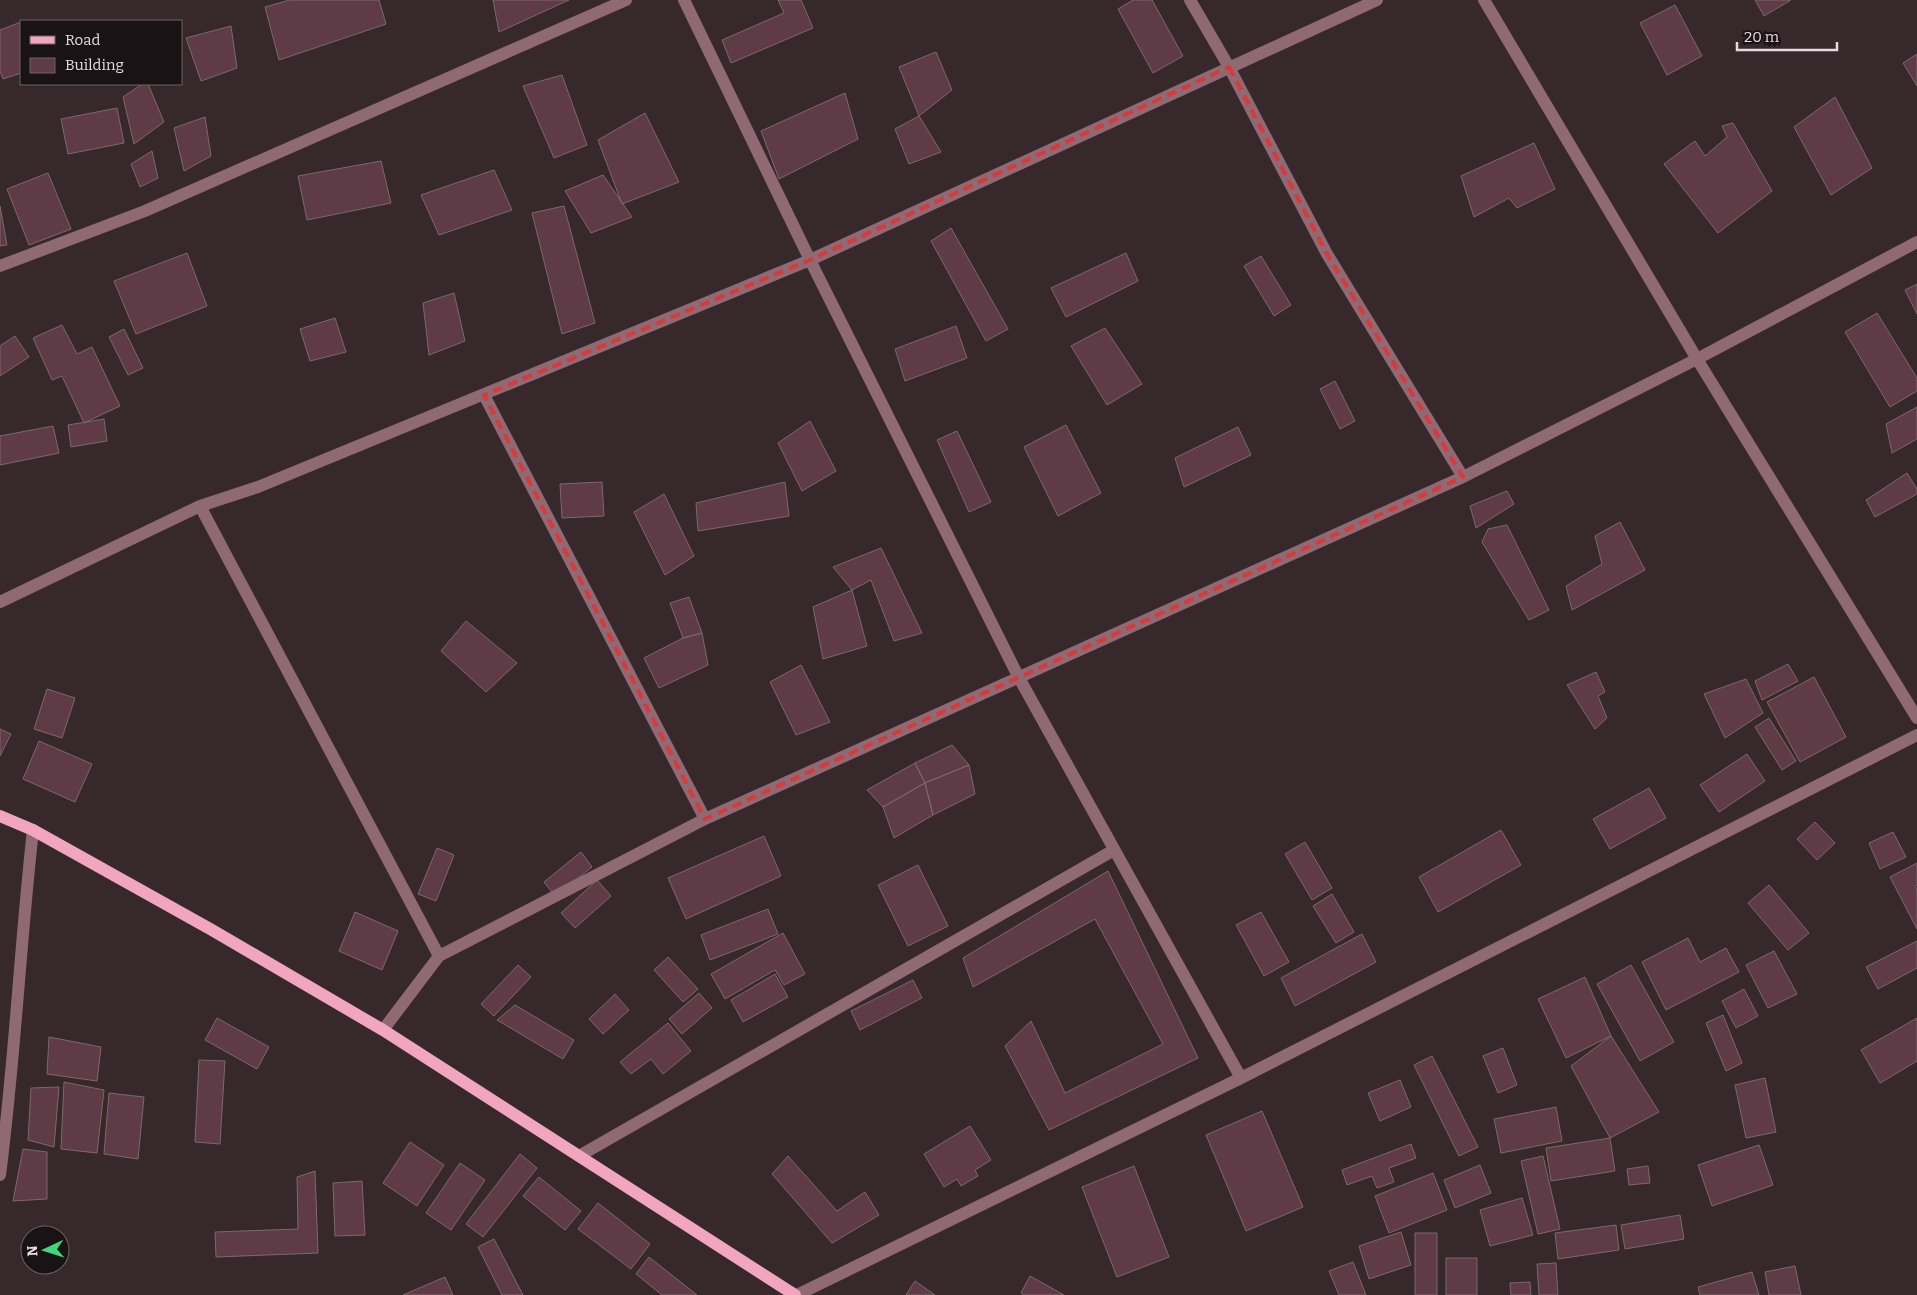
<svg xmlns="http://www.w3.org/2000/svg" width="1917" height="1295" viewBox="0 0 1917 1295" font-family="Bitter,serif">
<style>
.building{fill:#5e3b47;stroke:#7b696e}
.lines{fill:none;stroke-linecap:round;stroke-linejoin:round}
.minor{stroke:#8f6a75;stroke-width:12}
.major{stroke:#f1a5be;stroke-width:12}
.marked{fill:none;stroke:#d83a3a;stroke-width:4;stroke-dasharray:10 6;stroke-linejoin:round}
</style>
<rect width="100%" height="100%" fill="#37282c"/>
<path class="building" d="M290,0H379L386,24L279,60L265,7Z
M493,0H569L499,32Z
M778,0H801L813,28L731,63L722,40L784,13Z
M1133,0H1152L1183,56L1153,73L1118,9Z
M1755,0H1791L1764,16Z
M1675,5L1702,56L1667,75L1640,23Z
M21,22V73L3,79L0,71V30Z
M231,26L237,68L201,81L186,38Z
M936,52L952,90L919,116L899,67Z
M1917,54V86L1903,63Z
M562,75L587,145L554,158L523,86Z
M142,84H148L164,122L134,144L123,97Z
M845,93L858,139L779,179L761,131Z
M1835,97L1872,168L1831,195L1794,127Z
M117,108L124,143L68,154L61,119Z
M645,113L679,182L622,204L598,140Z
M919,116L941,152L909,164L895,129Z
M205,117L211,156L184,171L174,128Z
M1733,123L1772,191L1718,233L1664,164L1695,141L1705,156L1727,137L1722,126Z
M1534,143L1555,189L1517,208L1509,198L1474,217L1461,176Z
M152,151L158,178L140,187L131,164Z
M381,161L391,203L307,220L298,176Z
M494,170L512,210L439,235L421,195Z
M48,173L71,229L29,245L7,189Z
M603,175L632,217L591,233L565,191Z
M0,206L7,245L0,246Z
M564,206L595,323L562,334L532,213Z
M951,228L1008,329L986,341L931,241Z
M187,253L207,306L136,334L114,281Z
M1126,253L1138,281L1066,317L1051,288Z
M1261,256L1291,305L1274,316L1244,266Z
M1917,284V314L1905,290Z
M454,293L465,341L429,355L423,303Z
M1877,313L1917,378V391L1890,407L1845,332Z
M335,318L346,352L310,361L300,329Z
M62,325L77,354L92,347L120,406L84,423L62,376L52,380L33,338Z
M956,326L967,358L905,381L895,349Z
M1105,328L1142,384L1107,405L1071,346Z
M124,329L143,368L128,375L109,337Z
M15,336L29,357L0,376V346Z
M1335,381L1355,421L1340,429L1320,389Z
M1917,407V439L1892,453L1886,424Z
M104,419L107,441L71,447L68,425Z
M810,421L836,471L802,491L778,443Z
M1066,425L1101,493L1058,516L1024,447Z
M53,426L59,453L0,465V436Z
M1238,427L1251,455L1184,487L1175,458Z
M957,431L991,502L969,512L937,440Z
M1907,473L1917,489V494L1875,517L1866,500Z
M602,482L604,516L562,518L560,484Z
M785,482L789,516L698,531L696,503Z
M1507,491L1514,504L1476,528L1470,506Z
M664,494L694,556L665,575L634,512Z
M1620,522L1645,570L1572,610L1566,586L1602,564L1595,536Z
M1507,525L1549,610L1529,620L1482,542L1488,529Z
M881,548L922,633L894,641L871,580L852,590L833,567Z
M852,590L867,646L823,659L813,607Z
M689,597L702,633L683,638L670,603Z
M466,621L517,663L486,692L441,651Z
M702,633L708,665L659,688L644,658L683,638Z
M1788,664L1798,681L1762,700L1755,681Z
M801,665L830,722L796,735L770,682Z
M1596,672L1605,692L1598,696L1607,718L1595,729L1567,685Z
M1814,677L1846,737L1800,762L1767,702Z
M1746,679L1763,713L1725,738L1704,694Z
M47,689L75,698L62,738L34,729Z
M1769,718L1796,761L1782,770L1755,727Z
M0,729L11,734L0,756Z
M39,741L92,764L75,802L23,779Z
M952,745L969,765L925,783L915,763Z
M1747,754L1765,781L1719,812L1700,785Z
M915,763L925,783L883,807L867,790Z
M969,765L975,794L933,815L925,783Z
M925,783L933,815L894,838L883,807Z
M1649,788L1666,818L1610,849L1593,819Z
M1815,822L1835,843L1817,860L1797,839Z
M1501,830L1521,865L1438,912L1419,877Z
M1893,832L1906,857L1880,869L1869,843Z
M764,836L781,876L686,919L668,878Z
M1305,842L1332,888L1312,900L1285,854Z
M437,848L454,855L436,901L418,894Z
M581,852L592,867L555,896L544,882Z
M1917,863V885L1915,886L1917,889V929L1890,877Z
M918,865L948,926L908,946L878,885Z
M1108,871L1198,1058L1049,1130L1005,1046L1031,1021L1065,1093L1163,1044L1095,919L973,987L963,958Z
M597,880L611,896L575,928L561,913Z
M1769,885L1809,933L1788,950L1748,903Z
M1332,894L1354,932L1336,943L1313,906Z
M768,909L778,934L710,960L701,935Z
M355,912L398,931L382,970L339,951Z
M1261,912L1289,962L1264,976L1236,925Z
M783,933L805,974L784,985L775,970L725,999L711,974Z
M1362,934L1376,962L1295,1006L1281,978Z
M1688,938L1700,962L1726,948L1739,972L1666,1010L1642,962Z
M1917,941V968L1878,989L1866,967Z
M1774,951L1797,994L1768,1008L1746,965Z
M668,957L698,989L683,1002L654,970Z
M518,965L531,977L494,1016L481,1004Z
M1631,965L1674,1042L1640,1061L1597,984Z
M775,974L788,997L743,1022L731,1000Z
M1585,977L1611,1036L1566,1058L1538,999Z
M913,980L922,998L860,1030L851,1011Z
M1744,989L1758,1016L1736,1028L1722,1001Z
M699,993L712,1008L682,1034L669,1019Z
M615,994L629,1010L603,1034L589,1019Z
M515,1005L574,1040L563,1059L497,1020Z
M1723,1015L1742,1063L1726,1071L1706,1023Z
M217,1018L269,1047L257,1069L205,1040Z
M1917,1018V1061L1880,1083L1861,1050Z
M668,1023L691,1051L663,1074L651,1059L631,1074L620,1062Z
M1611,1036L1659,1112L1610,1138L1571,1066Z
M49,1037L101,1047L97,1081L47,1074Z
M1503,1048L1517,1085L1498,1093L1483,1056Z
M1432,1056L1478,1147L1459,1156L1414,1065Z
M199,1060L225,1061L220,1144L195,1142Z
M1765,1078L1776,1132L1746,1138L1735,1085Z
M1400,1080L1411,1107L1380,1121L1368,1093Z
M64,1082L104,1090L97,1153L61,1149Z
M59,1087L54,1147L28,1140L31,1088Z
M109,1093L144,1097L138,1159L104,1154Z
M1556,1107L1562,1141L1501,1153L1494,1119Z
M1262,1111L1303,1207L1246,1231L1206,1135Z
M970,1126L991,1160L975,1170L978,1176L961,1186L957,1179L944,1187L924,1154Z
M1610,1138L1615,1171L1551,1181L1546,1148Z
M410,1142L444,1165L417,1206L383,1183Z
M1411,1144L1416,1158L1389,1168L1394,1182L1377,1188L1372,1176L1347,1185L1342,1170Z
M1759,1145L1773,1185L1712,1206L1698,1165Z
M23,1149L47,1152V1199L13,1201Z
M520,1154L537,1168L483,1237L466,1224Z
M788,1156L837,1211L865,1192L879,1215L832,1243L772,1174Z
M1543,1156L1560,1229L1538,1234L1521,1161Z
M460,1163L485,1180L451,1230L426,1213Z
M1480,1165L1491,1193L1455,1208L1444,1180Z
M1134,1166L1169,1257L1117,1277L1082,1187Z
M1648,1166L1650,1183L1629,1185L1627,1169Z
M315,1171L318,1253L216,1257L215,1232L298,1229L297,1177Z
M1433,1173L1447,1210L1389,1233L1375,1196Z
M539,1177L581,1211L565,1230L523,1196Z
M362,1181L365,1235L335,1236L333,1183Z
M1522,1198L1533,1235L1490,1246L1480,1210Z
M598,1203L650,1244L631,1269L578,1229Z
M1680,1215L1684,1239L1625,1249L1621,1225Z
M1616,1225L1619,1250L1558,1259L1555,1233Z
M1401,1232L1411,1265L1369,1279L1359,1246Z
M1415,1233H1437V1295H1415Z
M494,1239L523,1295H502L478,1247Z
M649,1257L697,1295H662L636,1274Z
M1446,1258H1477V1295H1446Z
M1353,1262L1366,1295H1339L1329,1271Z
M1556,1263L1558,1295H1539L1537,1264Z
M1795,1266L1801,1295H1769L1765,1272Z
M1752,1272L1759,1295H1700L1698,1287Z
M1030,1276L1064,1295H1024L1021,1293Z
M445,1277L453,1295H403Z
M915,1281L935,1295H906Z
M1530,1282L1531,1295H1511L1510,1283Z"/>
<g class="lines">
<path class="minor" d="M684,0L810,260L1018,676L1241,1078
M1190,0L1229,67L1327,254L1463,477
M1484,0L1697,359L1917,718
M0,266L145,211L626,0
M484,395L705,819
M200,506L439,956
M0,602L200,506L258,487L810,260L1377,0
M383,1030L439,956L705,819L1463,477L1697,359L1917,242
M579,1156L1114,850
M0,1175C15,1060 20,945 33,830
M797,1295L1241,1078L1917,735"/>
<path class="major" d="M0,816L33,830L212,930L383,1030L795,1295"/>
</g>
<path class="marked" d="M1229,67L1327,254L1463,477L705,819L484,395L810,260Z"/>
<rect x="20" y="20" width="162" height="65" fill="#1a1315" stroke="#6c6365"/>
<rect x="30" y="36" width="25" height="8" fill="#f1a5be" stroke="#6c6365"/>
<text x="65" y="45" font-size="15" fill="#e6dbde">Road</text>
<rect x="30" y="58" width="25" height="15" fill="#5e3b47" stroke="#6c6365"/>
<text x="65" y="70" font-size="15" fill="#e6dbde">Building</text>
<g transform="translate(45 1250) rotate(266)"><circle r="24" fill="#1a1315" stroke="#6c6365"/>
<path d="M0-4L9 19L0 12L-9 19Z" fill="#3fd77d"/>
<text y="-8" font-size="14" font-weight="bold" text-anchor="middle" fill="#e6dbde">N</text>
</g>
<path d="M1737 42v8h100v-8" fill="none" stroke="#e6dbde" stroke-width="2.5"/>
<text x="1744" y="42" font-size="15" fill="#e6dbde" stroke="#1a1315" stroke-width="4" paint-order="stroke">20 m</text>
</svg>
